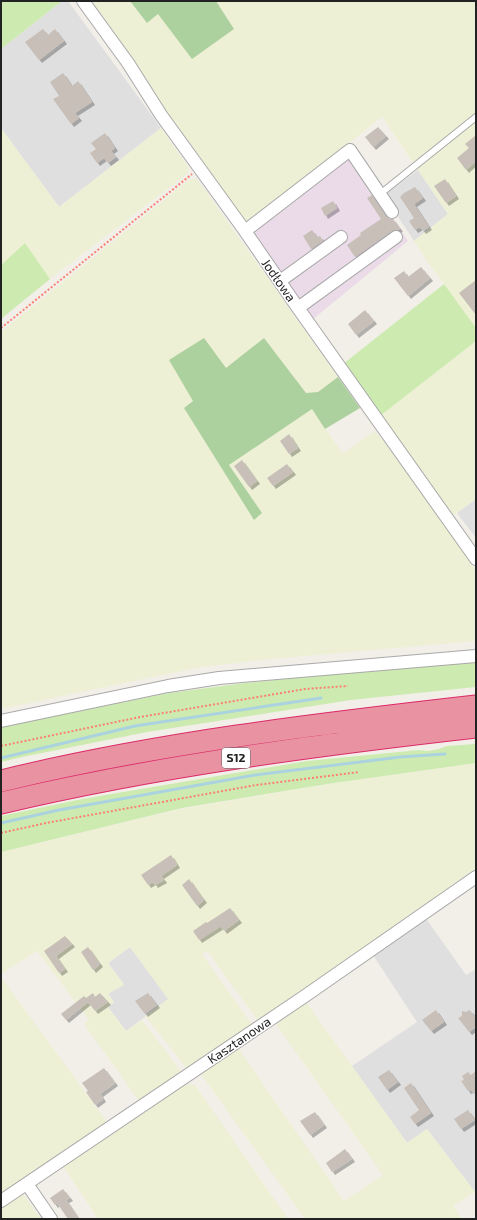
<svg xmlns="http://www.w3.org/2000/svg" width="477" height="1220" viewBox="0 0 477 1220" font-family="'Exo 2',sans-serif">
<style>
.residential{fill:#e0dfdf}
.industrial{fill:#ebdbe8}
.farmland{fill:#eef0d5}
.grass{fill:#cdebb0}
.forest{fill:#add19e}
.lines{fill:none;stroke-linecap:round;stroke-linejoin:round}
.stream{stroke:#aad3df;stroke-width:3}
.building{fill:#c7bfb8;filter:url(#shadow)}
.lane-casing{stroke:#a9a9a9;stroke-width:8}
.street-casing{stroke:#a9a9a9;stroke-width:14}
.highway-casing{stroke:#dc2a67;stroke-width:23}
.path{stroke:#fa8072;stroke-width:2;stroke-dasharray:2 2;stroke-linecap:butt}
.lane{stroke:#fff;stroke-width:6}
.street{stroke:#fff;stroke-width:12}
.highway{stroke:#e892a2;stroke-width:21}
.labels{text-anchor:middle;stroke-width:3;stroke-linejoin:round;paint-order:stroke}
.shield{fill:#fff;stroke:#646464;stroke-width:1}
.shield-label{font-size:12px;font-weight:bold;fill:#222}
.street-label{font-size:13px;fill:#222;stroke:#fff}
</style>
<defs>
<filter id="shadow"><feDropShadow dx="3" dy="3" stdDeviation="0" flood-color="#0004"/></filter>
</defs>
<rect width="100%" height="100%" fill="#f2efe9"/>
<path class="residential" d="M62,1H68L161,128L59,207L1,128V49Z
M418,170L448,214L414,241L384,195Z
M476,499V538L457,513Z
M425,917L466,975L476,969L475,1192L427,1129L407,1143L352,1066L417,1022L373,955Z
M130,947L169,999L126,1031L108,1007L114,1002L108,994L123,983L108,963Z"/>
<path class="industrial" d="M347,157L354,159L408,241L312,320L251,231Z"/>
<path class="farmland" d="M86,1H130L147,23L158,14L234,29L216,1H476V328L427,261L414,241L448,214L382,117L250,221H241Z
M1,128L59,207L161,128L189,168L187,174L50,279L25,243L1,265Z
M190,179H197L338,377L318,392L306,393L264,338L184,408L254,520L262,513L229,465L312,409L343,454L374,431L396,455L476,571V641L271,659L196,668L1,709V332Z
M476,341V499L457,513L451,516L380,416Z
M476,763V868L301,992L258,1021L207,951L202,954L253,1026L187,1069L145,1016L168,999L130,947L108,963L124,985L108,994L114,1002L108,1007L126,1031L142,1020L181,1071L139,1101L84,1024L89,1020L37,951L1,974V852L180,809L327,784Z
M1,977L107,1122L1,1193Z
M306,1002L407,1143L427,1129L475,1192L453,1206L462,1219H305L200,1073L238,1048L344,1201L383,1175L275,1023Z
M186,1084L195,1085L288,1219H98L62,1165L95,1143Z
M22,1193L41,1219H1V1207Z"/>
<path class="grass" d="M1,1H62L1,49Z
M25,243L50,279L1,319V265Z
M444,284L476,328V341L380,416L343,364Z
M476,662V687L351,700L147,732L27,756L1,762V727L169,693L245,683L406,667Z
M476,744V763L327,784L182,808L1,852V816L82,799L307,761L419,750L428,751L439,749L447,746Z"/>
<path class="forest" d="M130,1H216L234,29L192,59L158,14L147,23Z
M204,338L226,368L264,338L306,393L318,392L338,377L360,408L325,429L312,409L229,465L262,513L254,520L184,408L193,401L169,360Z"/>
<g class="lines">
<path class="stream" d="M1,758L135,726L321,698
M1,823L59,810L255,775L400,757L445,754"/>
</g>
<path class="building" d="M43,29L48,35L55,29L64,41L39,60L25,42Z
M63,73L72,86L78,81L92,102L75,113L79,118L71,124L53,99L59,96L50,82Z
M378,127L386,136L373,147L365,137Z
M105,133L115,148L111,151L116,157L108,163L104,158L97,163L90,153L96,149L91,143Z
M476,135V161L466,170L457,158L469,148L465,144Z
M445,179L456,196L446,203L434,186Z
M415,187L423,198L414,204L429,227L423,231L420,227L415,230L409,221L414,218L400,197L404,193Z
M372,195L386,216L389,219H393L400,229L392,231L355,257L347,245L361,235L360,233L381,219L367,198Z
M333,201L337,208L325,216L321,208Z
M312,230L317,237L320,236L323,241L311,249L303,236Z
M421,267L430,278L408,296L394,278L404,271L408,277Z
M476,280V315L459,293Z
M365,310L374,321L356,335L348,324Z
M289,434L298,448L289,454L280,441Z
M242,460L257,481L249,487L234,466Z
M287,464L293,472L273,486L267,478Z
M171,855L177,865L161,876L164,880L155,885L153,882L148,885L141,875Z
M189,879L204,900L197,906L182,885Z
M230,908L239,920L224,931L221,926L199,940L193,931L206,922L207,923Z
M65,936L72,944L56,956L65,969L59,973L44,951Z
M88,947L100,964L93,970L81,952Z
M93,993L95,997L100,993L108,1002L95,1011L88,1002L66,1020L61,1014L84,996L86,998Z
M148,993L157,1005L145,1014L135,1001Z
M436,1010L444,1022L431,1031L422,1020Z
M470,1010L476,1019V1027L469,1032L458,1018L462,1016V1011L466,1012Z
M104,1068L115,1083L100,1094L103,1099L95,1105L86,1092L88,1091L82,1083Z
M389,1070L398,1082L387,1090L378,1077Z
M476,1071V1096L471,1090L468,1091L461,1081L464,1080L462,1076L468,1072L471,1075Z
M411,1083L431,1113L415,1124L410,1117L419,1110L404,1088Z
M468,1110L475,1120L461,1129L454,1119Z
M315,1112L324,1125L310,1135L300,1121Z
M345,1149L352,1159L332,1172L326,1163Z
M63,1189L70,1198L66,1200L79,1219H68L57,1203L55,1205L50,1198Z"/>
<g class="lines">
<defs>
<path id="lane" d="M380,194L476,117"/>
<path id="street" d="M83,1L128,63L161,115L245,231L298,308L476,559
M245,231L350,150L392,212
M280,281L341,237
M298,308L396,237
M1,721L168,686L219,678L476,656
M27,1184L51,1219
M1,1201L305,996L476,877"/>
<path id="highway" d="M1,781C157,743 317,724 476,706
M1,803C157,766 317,745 476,727"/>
</defs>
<use href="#lane" class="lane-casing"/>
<use href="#street" class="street-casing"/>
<use href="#highway" class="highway-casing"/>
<path class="path" d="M1,328L192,174
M1,746L140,717L305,689L348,686
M1,833L46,823L256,785L359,772"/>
<use href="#lane" class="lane"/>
<use href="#street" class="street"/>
<use href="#highway" class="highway"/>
</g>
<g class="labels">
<rect class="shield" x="222" y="748" width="28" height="20" rx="3"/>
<g class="shield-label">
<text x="236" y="762">S12</text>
</g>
<g class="street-label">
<text transform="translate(279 280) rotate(55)" y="5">Jodłowa</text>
<text transform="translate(239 1040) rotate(-34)" y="5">Kasztanowa</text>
</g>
</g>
<rect width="477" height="1220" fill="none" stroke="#222222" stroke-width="4"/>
</svg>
